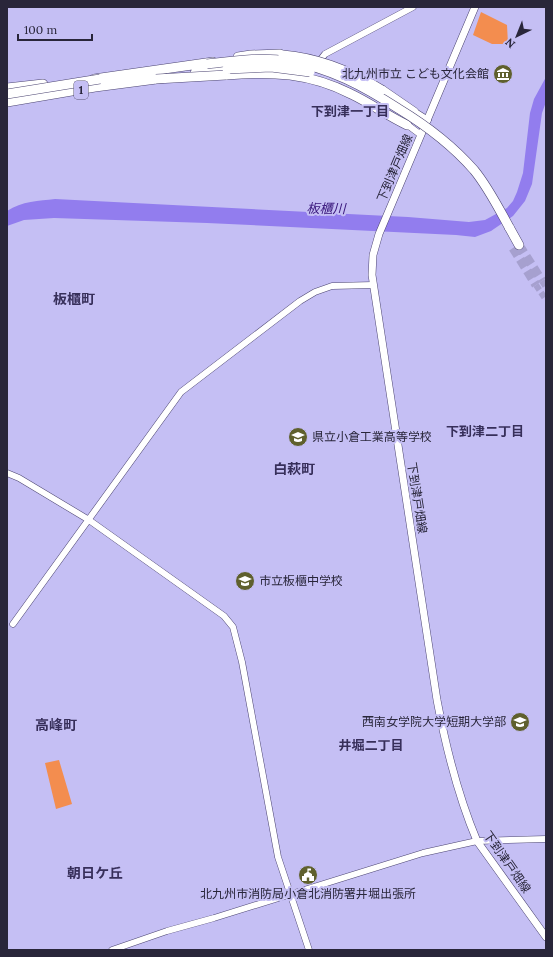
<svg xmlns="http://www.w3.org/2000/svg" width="553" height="957" viewBox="0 0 553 957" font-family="Lora,'Noto Sans JP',serif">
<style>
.green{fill:#f38d4f}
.water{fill:#927dee}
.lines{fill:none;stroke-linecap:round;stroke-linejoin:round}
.tertiary-tunnel{stroke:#a6a0cf;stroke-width:6;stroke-dasharray:6 3;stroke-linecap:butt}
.motorway-tunnel{stroke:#a6a0cf;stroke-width:9;stroke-dasharray:9 4.5;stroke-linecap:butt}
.tertiary-casing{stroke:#4c4572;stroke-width:7}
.secondary-casing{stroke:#4c4572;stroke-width:8}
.motorway-casing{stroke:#4c4572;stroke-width:10}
.tertiary{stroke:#fff;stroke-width:6}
.secondary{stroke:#fff;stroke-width:7}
.motorway{stroke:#fff;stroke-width:9}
.motorway-bridge-casing{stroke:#4c4572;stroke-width:10;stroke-linecap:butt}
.motorway-bridge{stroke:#fff;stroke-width:9}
.labels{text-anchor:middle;stroke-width:4;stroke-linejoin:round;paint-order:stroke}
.shield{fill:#c5bff4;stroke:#585472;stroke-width:1}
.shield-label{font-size:11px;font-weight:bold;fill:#29263a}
.poi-label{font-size:12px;fill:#29263a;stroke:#c5bff4;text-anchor:end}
.street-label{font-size:12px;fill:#29263a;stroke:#c5bff4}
.neighbourhood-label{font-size:13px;font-weight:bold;fill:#372f5a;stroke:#c5bff4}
.water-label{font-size:13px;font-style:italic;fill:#361379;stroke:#c5bff4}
.quarter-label{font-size:14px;font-weight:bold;fill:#372f5a;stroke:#c5bff4}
</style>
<rect width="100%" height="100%" fill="#c5bff4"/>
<path class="green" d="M481,12L507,25L508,44H492L473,35Z
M59,760L72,804L56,809L45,763Z"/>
<path class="water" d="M546,77V102L542,113L532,184L525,201L513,216L491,231L475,237L456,235L207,223L54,218L24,220L7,226V211C22,201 39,201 55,199L408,217L469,222L485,220L507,208L513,201L517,192L523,173L530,113L534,99Z"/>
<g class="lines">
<path class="tertiary-tunnel" d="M542,281L546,287
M536,285L546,300"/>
<path class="motorway-tunnel" d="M519,245L542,281
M513,248L536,285"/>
<defs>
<path id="tertiary" d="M318,63L325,54L413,7
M412,110L428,120
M405,123L421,135
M7,473L19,478L89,520L224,616L233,627L242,662L278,857L309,950
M13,624L181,392L300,301L315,292L332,286L373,285
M112,950L167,931L214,918L423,853L477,841L546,839"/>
<path id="secondary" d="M475,7L379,234L373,255L372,275L437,700C446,748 458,796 477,841L546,937"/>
<path id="motorway" d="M238,57L251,55L280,54
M195,73L227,69
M226,75C271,71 310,73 351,94C370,103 388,116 407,125
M94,79L213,62
M7,88L43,84
M382,90L414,112
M7,102L95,87L164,78
M509,227L519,245"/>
</defs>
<use href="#tertiary" class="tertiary-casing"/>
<use href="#secondary" class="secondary-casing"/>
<use href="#motorway" class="motorway-casing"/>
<use href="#tertiary" class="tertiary"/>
<use href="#secondary" class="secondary"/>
<use href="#motorway" class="motorway"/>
<defs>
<path id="motorway-bridge" d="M283,55C319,58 351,71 382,90
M207,64C234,61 261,57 288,61C329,67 365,87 399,109C427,126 452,145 474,170C488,187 498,207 509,227
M227,69L271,67L310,72
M156,79L226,75
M7,94L100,79"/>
</defs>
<use href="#motorway-bridge" class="motorway-bridge-casing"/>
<use href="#motorway-bridge" class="motorway-bridge"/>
</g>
<defs>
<symbol id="museum-disc" viewBox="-11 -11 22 22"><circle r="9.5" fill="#5f602d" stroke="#c5bff4"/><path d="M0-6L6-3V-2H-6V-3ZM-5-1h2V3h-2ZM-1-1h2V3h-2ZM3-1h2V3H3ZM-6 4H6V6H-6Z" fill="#fff"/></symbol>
<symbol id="school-disc" viewBox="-11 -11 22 22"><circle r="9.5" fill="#5f602d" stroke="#c5bff4"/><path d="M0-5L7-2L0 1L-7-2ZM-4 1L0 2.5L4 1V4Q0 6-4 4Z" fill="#fff"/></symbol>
<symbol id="university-disc" viewBox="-11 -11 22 22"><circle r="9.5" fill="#5f602d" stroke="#c5bff4"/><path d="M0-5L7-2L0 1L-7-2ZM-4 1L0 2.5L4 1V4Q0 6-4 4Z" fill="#fff"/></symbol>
<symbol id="civic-disc" viewBox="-11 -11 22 22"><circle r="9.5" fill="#5f602d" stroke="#c5bff4"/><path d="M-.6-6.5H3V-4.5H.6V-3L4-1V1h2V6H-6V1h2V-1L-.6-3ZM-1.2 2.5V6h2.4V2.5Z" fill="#fff"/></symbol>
</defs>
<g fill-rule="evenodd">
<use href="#museum-disc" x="492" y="63" width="22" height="22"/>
<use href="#school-disc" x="287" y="426" width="22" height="22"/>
<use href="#school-disc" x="234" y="570" width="22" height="22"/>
<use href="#university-disc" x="509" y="711" width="22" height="22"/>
<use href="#civic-disc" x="297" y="864" width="22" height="22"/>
</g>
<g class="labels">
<rect class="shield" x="74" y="81" width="14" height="18" rx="3"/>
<g class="shield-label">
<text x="81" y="94">1</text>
</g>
<g class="poi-label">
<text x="489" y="78">北九州市立 こども文化会館</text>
<text x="312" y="441" text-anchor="start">県立小倉工業高等学校</text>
<text x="259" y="585" text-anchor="start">市立板櫃中学校</text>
<text x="506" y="726">西南女学院大学短期大学部</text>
<text x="308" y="898" text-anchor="middle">北九州市消防局小倉北消防署井堀出張所</text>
</g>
<g class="street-label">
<text transform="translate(395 168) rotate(-67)" y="4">下到津戸畑線</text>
<text transform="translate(417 498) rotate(81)" y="4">下到津戸畑線</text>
<text transform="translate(507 862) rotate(55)" y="4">下到津戸畑線</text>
</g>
<g class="neighbourhood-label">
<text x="350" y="116">下到津一丁目</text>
<text x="485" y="436">下到津二丁目</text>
<text x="371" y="750">井堀二丁目</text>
</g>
<g class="water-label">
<text transform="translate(326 208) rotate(1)" y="5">板櫃川</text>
</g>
<g class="quarter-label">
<text x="74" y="304">板櫃町</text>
<text x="294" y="474">白萩町</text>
<text x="56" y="730">高峰町</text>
<text x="95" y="878">朝日ケ丘</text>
</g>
</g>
<rect width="553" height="957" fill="none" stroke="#29263a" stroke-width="16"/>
<g transform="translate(517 36) rotate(223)" stroke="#c5bff4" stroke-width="3" paint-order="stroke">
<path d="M0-3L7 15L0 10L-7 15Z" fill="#29263a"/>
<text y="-6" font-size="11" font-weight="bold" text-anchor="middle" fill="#29263a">N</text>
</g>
<path d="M18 34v6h74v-6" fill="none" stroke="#29263a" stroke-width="2"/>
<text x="24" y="34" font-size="12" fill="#29263a" stroke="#c5bff4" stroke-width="3" paint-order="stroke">100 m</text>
</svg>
